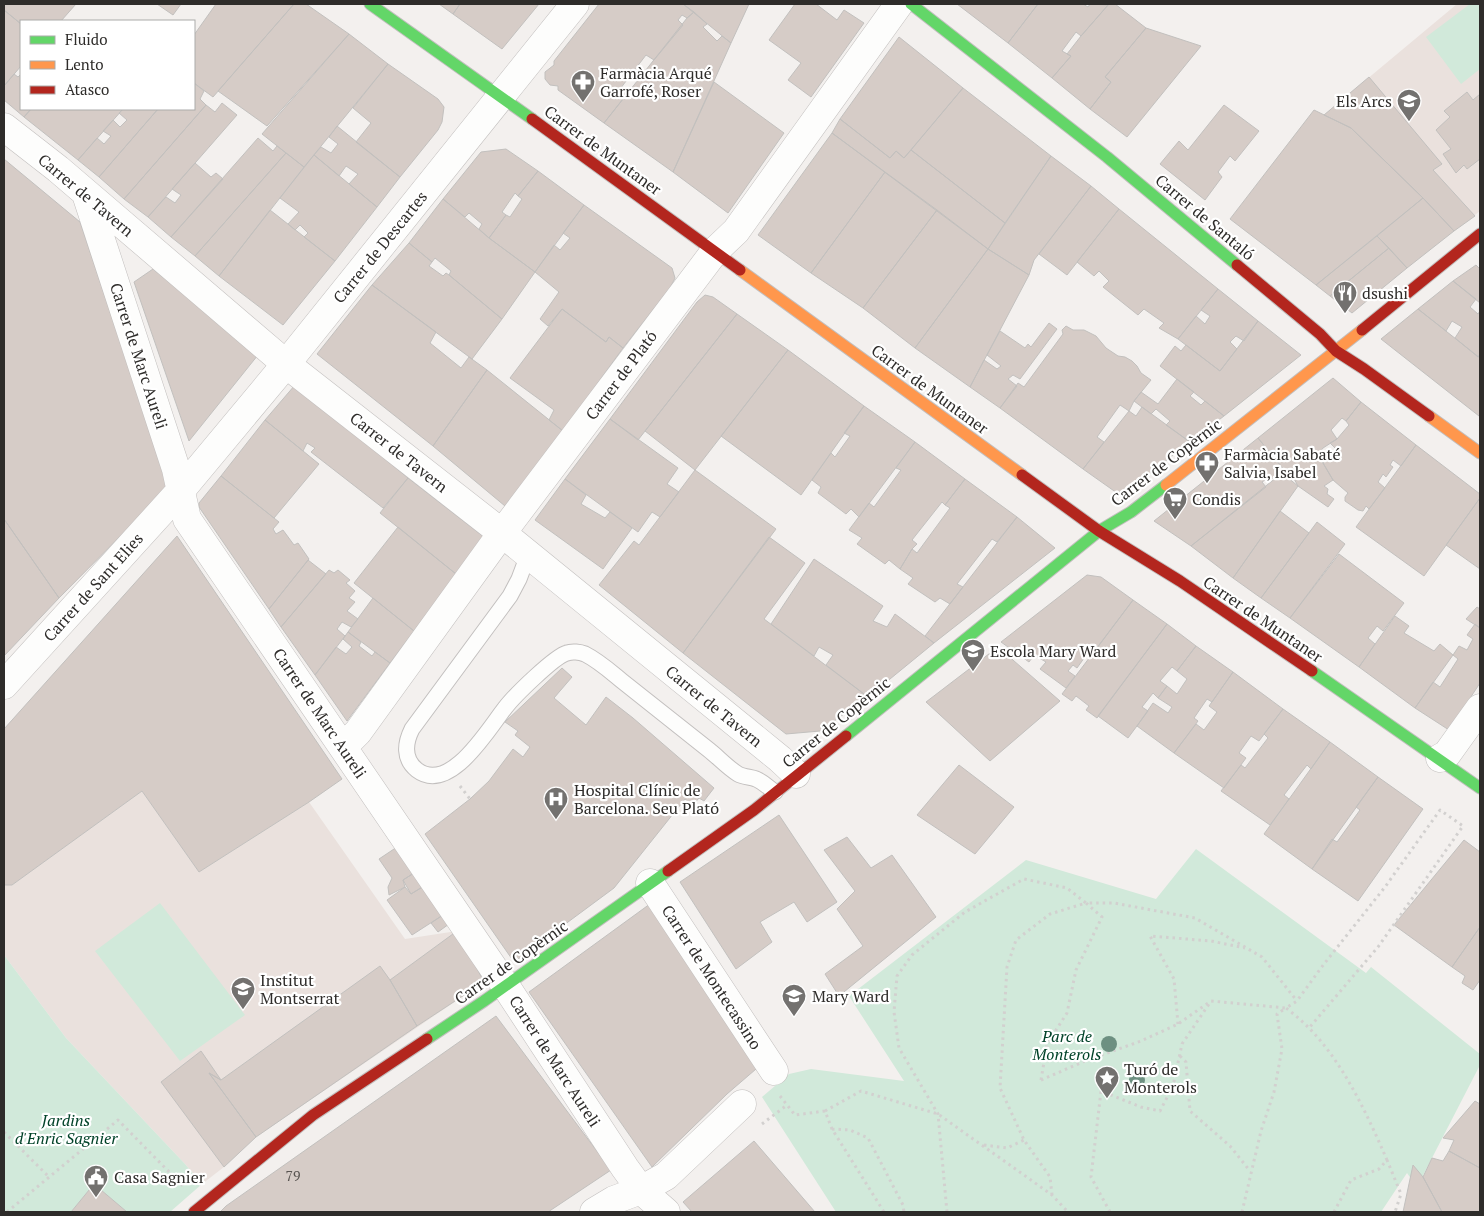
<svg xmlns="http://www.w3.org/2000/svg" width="1484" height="1216" viewBox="0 0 1484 1216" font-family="'PT Serif',serif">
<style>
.built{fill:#eae1dd}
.green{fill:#d1e9da}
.building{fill:#d6ccc7;stroke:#c2c0be}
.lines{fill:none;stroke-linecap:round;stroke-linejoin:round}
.lane-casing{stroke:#c2bfbe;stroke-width:17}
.street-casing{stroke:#c2bfbe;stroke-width:29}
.fast-casing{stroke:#c2bfbe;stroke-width:13}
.slow-casing{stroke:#c2bfbe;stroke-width:13}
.jam-casing{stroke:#c2bfbe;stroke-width:13}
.path{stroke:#d2d0cf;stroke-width:3;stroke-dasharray:2.5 4;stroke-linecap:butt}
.lane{stroke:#fdfdfc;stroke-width:15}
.street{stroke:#fdfdfc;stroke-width:28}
.fast{stroke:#63d668;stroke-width:11}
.slow{stroke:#ff974d;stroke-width:11}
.jam{stroke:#b3261e;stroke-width:11}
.tree{fill:#6d9081}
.labels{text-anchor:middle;stroke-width:4.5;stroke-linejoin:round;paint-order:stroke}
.number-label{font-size:14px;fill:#585451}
.poi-label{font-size:16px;fill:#2e2c2a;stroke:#fff;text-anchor:start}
.street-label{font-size:16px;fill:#2e2c2a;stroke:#fff}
.park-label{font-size:16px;font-style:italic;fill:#004228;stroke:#fff}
</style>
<rect width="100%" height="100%" fill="#f3f0ee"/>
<path class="built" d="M1457,4H1480V211L1454,231L1423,198L1351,128L1324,115Z
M142,791L199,872L309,802L405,939L457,931L484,982L256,1137L224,1167L202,1184L185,1164L66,1038L4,955V885H12Z"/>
<path class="green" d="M1470,4H1480V69L1461,84L1426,37Z
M1196,849L1366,973L1371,967L1480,1054V1065L1417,1187L1407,1173L1381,1212H836L762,1097L789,1074L811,1069L904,1081L849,996L1026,860L1156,899Z
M160,903L245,1015L180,1061L95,951Z
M4,955L66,1038L185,1164L202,1184L170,1212H127L94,1184L71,1212H4Z"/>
<path class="building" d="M4,4H76L61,21H21V24L4,10Z
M157,4H181L173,15Z
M216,4H294L213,97L194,83V35Z
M294,4H306L349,34L267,126L218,91Z
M439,4H460L453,14Z
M460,4H539L502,49L453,14Z
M599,4H683L694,12L687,18L682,15L678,20L683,25L654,60L646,55L620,89L627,94L604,123L558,90V86L550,85L545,79V72L554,65V61Z
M683,4H749L731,43Z
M795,4H816L837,20L844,10L864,23L811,97L788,80L801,63L769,40Z
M957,4H1038L1008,43Z
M1038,4H1083L1088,7L1090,4L1108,5L1081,36L1076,32L1062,51L1071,56L1052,78L1008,43Z
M1109,4H1115L1146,28L1105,77L1111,82L1090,109L1052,78L1071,56L1067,54L1081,36Z
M4,10L21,24V66L4,86Z
M694,12L707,24L703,27L717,41L722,36L731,43L673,172L604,123L687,18Z
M1146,28L1201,46L1127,137L1090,109L1111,82L1105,77Z
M349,34L388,64L304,167L262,134Z
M899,37L963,88L904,158L896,151L890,158L840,119Z
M388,64L438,99L444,107L442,122L438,130L400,177L356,142L371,123L353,108Z
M14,74L18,77L21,74V109H31L24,117L4,100V86Z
M1369,77L1442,164L1433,170L1475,216L1454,231L1423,198L1351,128L1324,115Z
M714,82L784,133L728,213L673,172Z
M194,83L204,91L200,99L206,105L124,199L99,177L158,109H194Z
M963,88L1051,156L1005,223L911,150Z
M1467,92L1473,100L1480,94V159L1467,169L1464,165L1456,173L1443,154L1451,149L1436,130L1450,117L1444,111Z
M222,103L237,115L148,217L124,199L206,105L215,112Z
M1224,105L1259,131L1235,161L1230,156L1218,172L1222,177L1205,200L1160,164L1179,141L1188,150Z
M31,109H123L78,160L24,117Z
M123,109H158L99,177L78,160L97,138L104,144L111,136L103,131L113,120L120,127L127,120L119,113Z
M1314,110L1351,128L1423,198L1316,285L1230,219Z
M840,119L890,158L896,151L904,158L911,150L1005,223L988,249L832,133Z
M337,126L400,177L377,207L349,184L358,174L346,166L339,176L314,155L321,147L331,153L338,144L329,137Z
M832,133L885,172L811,273L758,235Z
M258,138L273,151L277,146L286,153L195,256L171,237Z
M506,149L538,171L518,196L515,193L502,212L506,215L489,238L479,229L482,224L469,213L465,217L443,199L481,152Z
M286,153L304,167L219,276L195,256Z
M314,155L377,207L335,261L304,237L308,233L300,225L295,230L288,224L299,212L280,198Z
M1051,156L1091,186L1034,260L1029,275L988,249Z
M4,159L80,222L169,487L59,598L4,519Z
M195,163L211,177L216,173L223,179L171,237L148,217L166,197L175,203L181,195L172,189Z
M538,171L584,205L535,272L489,238L506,215L510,217L522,199L518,196Z
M885,172L937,210L863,308L811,273Z
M1091,186L1119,209L1067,275L1039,254Z
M1423,198L1454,231L1407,268L1377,236Z
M443,199L489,238L535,272L502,319L449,275L451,271L435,258L432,262L409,243Z
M584,205L672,268L675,278L670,288L623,348L609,337L606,342L562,309L548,326L540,319L559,292L535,272L554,245L560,250L570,238L563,233Z
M1119,209L1218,289L1178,339L1159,328L1164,323L1144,309L1138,315L1103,287L1109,281L1099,271L1094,276L1077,262Z
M270,210L335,261L283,325L219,276Z
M937,210L988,249L915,348L863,308Z
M1377,236L1389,248L1330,296L1316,285Z
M409,243L432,262L429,266L443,276L446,273L449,275L502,319L472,359L372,285Z
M1389,248L1407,268L1352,313L1330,296Z
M988,249L1029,275L970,387L915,348Z
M1476,265L1480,269V303L1453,281Z
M153,269L258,355L189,441L134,282Z
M1453,281L1476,299L1470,307L1478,314L1480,311V354L1478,357L1455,338L1462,327L1452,321L1446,331L1418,309Z
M372,285L436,332L430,343L461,368L469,357L487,370L433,446L317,354Z
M1218,289L1258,321L1244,341L1236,336L1230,342L1237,349L1220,371L1178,339L1196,316L1205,324L1210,316L1201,310Z
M705,295L713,297L737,314L638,440L610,419L697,302Z
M562,309L606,342L609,337L623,348L563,431L549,420L554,410L510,378Z
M1418,309L1480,358V415L1479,416L1381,339Z
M737,314L788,350L695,470L645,431Z
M1258,321L1301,355L1224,416L1160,366L1175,346L1181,351L1186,345L1220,371Z
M1049,323L1057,329L1020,379L1013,375L1008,379L1017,386L1000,408L970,387L984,360L997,369L1001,366L987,355L1000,331L1025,348L1028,344L1031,347Z
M1066,326L1073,330H1084L1096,336L1106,348L1118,356L1125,357L1132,361L1137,366L1141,373L1151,380L1134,401L1129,411L1120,405L1097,437L1104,442L1083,469L1000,408L1018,383L1024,387L1063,334L1062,330Z
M788,350L864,406L801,495L721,436Z
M487,370L563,431L505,506L433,446Z
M1333,378L1361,402L1346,421L1342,418L1331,430L1337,439L1323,448L1317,456L1323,463L1333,480L1324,486L1328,489L1327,494L1334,499L1328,507L1298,486L1288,468L1285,471L1258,438Z
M1177,379L1194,392L1190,396L1201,405L1205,401L1224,416L1190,442L1166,425L1170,421L1156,409L1151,414L1134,401L1141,392L1158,404Z
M295,385L408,478L383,508L311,452L315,448L307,443L303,451L265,420Z
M1361,402L1416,445L1401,466L1393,460L1390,465L1393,467L1386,477L1383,474L1378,482L1385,488L1369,509L1366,506L1363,511L1358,510L1345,501V497L1348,493L1333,480L1323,463L1336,449L1330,443L1337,439L1349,425L1346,421Z
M864,406L915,442L859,517L851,509L846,514L818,493L821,487L812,480L831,453L835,457L850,436L844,433Z
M1142,407L1190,442L1127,491L1117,493L1083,469L1129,411L1136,416Z
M610,419L678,468L667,484L679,492L660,517L652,512L638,532L565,479Z
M265,420L319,464L274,518L221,476Z
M1258,438L1285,471L1282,473L1274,480L1271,476L1262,482L1266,487L1191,546L1154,521Z
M915,442L965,479L945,505L942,502L912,540L917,544L912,549L900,569L889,560L885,564L857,544L862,538L849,530L869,503L874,507L901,470L896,468Z
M1416,445L1480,494V498L1424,576L1356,527Z
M695,470L776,529L683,653L599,585L634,541L639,545Z
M1282,473L1298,486L1233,578L1191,546Z
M221,476L279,522L273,529L276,534L283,530L294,545L298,543L309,559L269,609L199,507V503Z
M408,478L484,537L456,574L380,513Z
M565,479L586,495L581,504L605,518L610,512L632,528L603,569L535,520Z
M965,479L1017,517L997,542L992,539L957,584L963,587L950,604L940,598L935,602L908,584L913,578L900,569L912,549L917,553L950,508L945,505Z
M1480,498V569L1446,545Z
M1280,511L1309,533L1261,598L1233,578Z
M1017,517L1055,548L934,643L925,636Z
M4,519L59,598L4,656Z
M1317,522L1345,544L1290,618L1261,598Z
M398,527L456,574L414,631L354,583Z
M177,536L342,779L309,802L199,872L142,791L12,885H4V729Z
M769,537L805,563L764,619L868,697L820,731L786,734L683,653Z
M1339,554L1404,603L1383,631L1377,626L1368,638L1375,644L1359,667L1290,618Z
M814,559L883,606L873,621L887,627L895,614L934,643L868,697L826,665L833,655L819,647L814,656L771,624Z
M308,560L326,574L281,627L269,609Z
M329,570L334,573L338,570L350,580L346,583L355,591L349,598L355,602L347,611L358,619L351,627L342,622L337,629L345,636L315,675L281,627Z
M1087,575L1101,577L1133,600L1091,656L1087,654L1077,668L1073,665L1068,671L1075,676L1066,688L1040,669L1046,662L1034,655L1029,662L1001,642Z
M373,598L414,631L390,663L348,632Z
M1133,600L1167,624L1097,718L1086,710L1089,706L1076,696L1072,701L1062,694Z
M1477,607L1480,609V628L1466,619Z
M1395,616L1409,626L1404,633L1434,651L1440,644L1453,655L1415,708L1359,667Z
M1167,624L1196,646L1177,671L1172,667L1160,681L1167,686L1158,698L1153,693L1142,707L1148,711L1128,738L1098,716Z
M1475,624L1480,628V683L1449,730L1415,708L1433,682L1440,687L1458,659L1453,655L1459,646L1467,650L1473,639L1467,635Z
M348,632L361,642L359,646L372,656L375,652L390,663L347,721L315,675L336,647L346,654L352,647L343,639Z
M1196,646L1233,672L1212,702L1207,699L1194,718L1198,721L1174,753L1137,726L1153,703L1168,713L1172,707L1158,698L1167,686L1177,694L1187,679L1177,671Z
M998,647L1060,701L990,761L926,702Z
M562,668L572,677L554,698L586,725L606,697L633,718L714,788L704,801L699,798L693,805L685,799L614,888L514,962L425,834L470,799L489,781L513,749L523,757L530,747L515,735L518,731L505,722Z
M1233,672L1283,709L1259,741L1251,736L1239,753L1246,758L1224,788L1174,753L1196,724L1204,730L1217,712L1209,706Z
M1283,709L1330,742L1311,769L1307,765L1284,795L1289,799L1270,825L1221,791L1241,765L1245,768L1268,738L1264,734Z
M1330,742L1378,777L1312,869L1264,834Z
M959,765L1014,807L975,854L917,815Z
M1378,777L1423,809L1358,901L1312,869L1332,839L1337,842L1360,810L1356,807Z
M779,815L837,902L807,922L794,902L760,922L772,942L736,969L680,882Z
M847,837L871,868L892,855L936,917L839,996L825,974L863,946L837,909L855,891L824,850Z
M1464,840L1480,852V927L1452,967L1394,925Z
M397,847L414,873L403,880L405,887L389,895L388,887L392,878L379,859Z
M414,873L424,886L411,894L403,880Z
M424,886L443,915L412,935L387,900L405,887L411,894Z
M654,901L763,1063L727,1094L652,1167L529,992Z
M443,915L449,924L438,932L431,923Z
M1480,927V980L1473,990L1462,983L1465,976L1452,967Z
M457,931L484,982L417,1026L390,980Z
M380,966L390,980L417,1026L256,1137L209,1073L221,1080Z
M496,1016L611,1170L548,1212H220L226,1206Z
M201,1051L221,1080L209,1073L256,1137L224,1167L161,1082Z
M1475,1101L1480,1104V1168L1449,1151L1454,1140L1443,1138Z
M754,1141L815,1212H692L683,1202Z
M1449,1151L1480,1168V1212H1442L1423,1177L1432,1158L1443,1161Z
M1413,1165L1423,1177L1442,1212H1403Z
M94,1184L127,1212H71Z"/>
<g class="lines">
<defs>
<path id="lane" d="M528,555L519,579L510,596L412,729C405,743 403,759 417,770C450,795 489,728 505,708C514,696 555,656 567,653C572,651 580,652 585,654C599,661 611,672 622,681C651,704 680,727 709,750C718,757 728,768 738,774C743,777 751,777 756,779C763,782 769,788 775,792"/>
<path id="street" d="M4,127L58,169L286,364L502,533L780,759L796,774
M86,194L176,469L187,519L505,985L625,1168L641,1190L666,1212
M4,685L182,489L286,364L575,4
M343,747L358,732L502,533L715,251L736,231L899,4
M1440,758L1447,754L1480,708
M650,883L774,1071
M594,1212L614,1200L641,1190L666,1176L742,1104"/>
<path id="fast" d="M370,4L532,119
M911,4L1107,157L1237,265
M1312,671L1480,788
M846,736L1099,531L1131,512L1166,485
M427,1039L484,1001L668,871"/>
<path id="slow" d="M740,270L1022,475
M1429,416L1480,453
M1166,485L1362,330"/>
<path id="jam" d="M532,119L740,270
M1237,265L1320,334L1336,351L1364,369L1429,416
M1362,330L1480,234
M1022,475L1099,531L1180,581L1312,671
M668,871L754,810L846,736
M194,1212L313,1115L427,1039"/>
</defs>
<use href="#lane" class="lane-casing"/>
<use href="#street" class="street-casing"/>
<use href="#fast" class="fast-casing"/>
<use href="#slow" class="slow-casing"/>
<use href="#jam" class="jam-casing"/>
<path class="path" d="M460,786L470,799
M1178,1024L1174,979L1150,936L1211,941L1245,948
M1180,1056L1186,1062L1190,1111L1230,1146L1250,1171
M1041,1080L1085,1061L1141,1041L1178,1024L1211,1001L1286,1008L1297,1001L1324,964L1385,887L1440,810L1463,826L1378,947L1309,1028
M1041,1080L1047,1044L1067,1013L1076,970L1102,917L1086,903L1050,914L1016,940L1007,967L1000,1088L1024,1140L1050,1177L1052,1195
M780,1096L795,1115L825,1111L832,1129L884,1212
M825,1111L861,1091L938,1114L1052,1195L1068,1212
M762,1124L787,1105
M832,1129L850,1130L868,1138L903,1205L904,1212
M4,1132L49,1177
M984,1145L1007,1148L1024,1140
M7,1212L118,1120L184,1187
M947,1212L938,1114L899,1048L894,1012L897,976L912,955L965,912L1024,879L1067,888L1086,903H1114L1195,918L1262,957L1297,1001
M1110,1212L1091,1177L1101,1091L1141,1107L1160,1111L1173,1086L1182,1044L1209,1004
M1242,1212L1261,1131L1274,1092L1282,1049L1277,1014L1286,1008C1294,1014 1302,1021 1309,1028C1344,1064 1367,1114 1387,1160
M1334,1212L1351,1180L1379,1169L1387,1160L1401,1194L1395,1212"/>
<use href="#lane" class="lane"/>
<use href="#street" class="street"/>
<use href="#fast" class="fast"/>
<use href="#slow" class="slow"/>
<use href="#jam" class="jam"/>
</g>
<g class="tree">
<circle cx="1109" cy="1044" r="8"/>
<circle cx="1137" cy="1080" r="8"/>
</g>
<defs>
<symbol id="pharmacy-pin" viewBox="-11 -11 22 30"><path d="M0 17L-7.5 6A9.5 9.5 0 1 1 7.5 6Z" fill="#73716f" stroke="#fff"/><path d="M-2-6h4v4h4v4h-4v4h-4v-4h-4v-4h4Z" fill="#fff"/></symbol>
<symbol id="school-pin" viewBox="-11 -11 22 30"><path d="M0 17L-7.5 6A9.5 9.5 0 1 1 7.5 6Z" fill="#73716f" stroke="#fff"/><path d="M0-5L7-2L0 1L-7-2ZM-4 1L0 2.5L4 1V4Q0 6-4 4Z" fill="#fff"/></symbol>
<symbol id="restaurant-pin" viewBox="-11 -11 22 30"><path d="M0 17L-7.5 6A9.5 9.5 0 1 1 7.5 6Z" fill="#73716f" stroke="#fff"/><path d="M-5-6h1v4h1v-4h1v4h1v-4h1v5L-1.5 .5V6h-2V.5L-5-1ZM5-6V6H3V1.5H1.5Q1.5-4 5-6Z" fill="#fff"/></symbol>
<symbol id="supermarket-pin" viewBox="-11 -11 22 30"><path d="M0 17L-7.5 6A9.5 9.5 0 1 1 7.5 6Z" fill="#73716f" stroke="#fff"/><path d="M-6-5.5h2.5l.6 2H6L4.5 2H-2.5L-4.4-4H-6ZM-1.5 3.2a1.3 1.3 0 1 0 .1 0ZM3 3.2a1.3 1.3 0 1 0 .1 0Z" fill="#fff"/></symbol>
<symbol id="hospital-pin" viewBox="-11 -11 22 30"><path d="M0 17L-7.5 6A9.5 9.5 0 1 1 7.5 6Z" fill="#73716f" stroke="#fff"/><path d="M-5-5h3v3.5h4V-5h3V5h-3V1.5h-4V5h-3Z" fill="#fff"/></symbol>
<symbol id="sight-pin" viewBox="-11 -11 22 30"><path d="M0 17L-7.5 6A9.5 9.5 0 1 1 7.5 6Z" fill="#73716f" stroke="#fff"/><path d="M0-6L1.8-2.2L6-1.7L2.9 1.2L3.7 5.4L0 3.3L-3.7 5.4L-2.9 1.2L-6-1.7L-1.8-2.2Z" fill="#fff"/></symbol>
<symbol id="civic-pin" viewBox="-11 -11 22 30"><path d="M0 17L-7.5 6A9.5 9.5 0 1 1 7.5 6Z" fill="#73716f" stroke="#fff"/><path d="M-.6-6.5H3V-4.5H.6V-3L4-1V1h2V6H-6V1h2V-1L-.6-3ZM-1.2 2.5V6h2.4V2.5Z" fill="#fff"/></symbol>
</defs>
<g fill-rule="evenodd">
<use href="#pharmacy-pin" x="569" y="68" width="28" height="38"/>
<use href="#school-pin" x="1395" y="87" width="28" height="38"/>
<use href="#restaurant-pin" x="1331" y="279" width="28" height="38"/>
<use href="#pharmacy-pin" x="1193" y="449" width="28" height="38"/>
<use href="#supermarket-pin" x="1161" y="485" width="28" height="38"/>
<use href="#school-pin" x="959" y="637" width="28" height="38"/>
<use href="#hospital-pin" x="542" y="785" width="28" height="38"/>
<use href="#school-pin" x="229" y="975" width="28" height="38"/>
<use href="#school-pin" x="780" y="982" width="28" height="38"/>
<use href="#sight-pin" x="1093" y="1064" width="28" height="38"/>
<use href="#civic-pin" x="82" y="1163" width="28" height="38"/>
</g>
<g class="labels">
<g class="number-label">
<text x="293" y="1181">79</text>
</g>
<g class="poi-label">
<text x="600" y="79">Farmàcia Arqué<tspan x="600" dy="18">Garrofé, Roser</tspan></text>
<text x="1392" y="107" text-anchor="end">Els Arcs</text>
<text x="1362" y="299">dsushi</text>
<text x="1224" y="460">Farmàcia Sabaté<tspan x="1224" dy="18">Salvia, Isabel</tspan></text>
<text x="1192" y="505">Condis</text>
<text x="990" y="657">Escola Mary Ward</text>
<text x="574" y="796">Hospital Clínic de<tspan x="574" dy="18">Barcelona. Seu Plató</tspan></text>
<text x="260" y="986">Institut<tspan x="260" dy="18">Montserrat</tspan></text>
<text x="812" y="1002">Mary Ward</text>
<text x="1124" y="1075">Turó de<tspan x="1124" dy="18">Monterols</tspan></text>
<text x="114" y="1183">Casa Sagnier</text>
</g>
<g class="street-label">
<text transform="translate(603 150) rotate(36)" y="6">Carrer de Muntaner</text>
<text transform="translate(86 195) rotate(40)" y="6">Carrer de Tavern</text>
<text transform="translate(1205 217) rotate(40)" y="6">Carrer de Santaló</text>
<text transform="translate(380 247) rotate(-51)" y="6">Carrer de Descartes</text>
<text transform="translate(139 356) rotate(72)" y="6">Carrer de Marc Aureli</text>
<text transform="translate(621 375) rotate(-53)" y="6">Carrer de Plató</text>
<text transform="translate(930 389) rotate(36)" y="6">Carrer de Muntaner</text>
<text transform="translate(399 452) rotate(38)" y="6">Carrer de Tavern</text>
<text transform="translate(1166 462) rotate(-37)" y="6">Carrer de Copèrnic</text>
<text transform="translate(93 587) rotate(-48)" y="6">Carrer de Sant Elies</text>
<text transform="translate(1263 619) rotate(34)" y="6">Carrer de Muntaner</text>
<text transform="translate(714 706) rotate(39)" y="6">Carrer de Tavern</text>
<text transform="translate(320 713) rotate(56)" y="6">Carrer de Marc Aureli</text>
<text transform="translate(836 722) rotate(-39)" y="6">Carrer de Copèrnic</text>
<text transform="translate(511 962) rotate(-35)" y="6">Carrer de Copèrnic</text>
<text transform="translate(712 977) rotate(57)" y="6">Carrer de Montecassino</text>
<text transform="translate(555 1061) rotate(57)" y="6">Carrer de Marc Aureli</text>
</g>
<g class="park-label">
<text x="1067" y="1042">Parc de<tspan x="1067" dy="18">Monterols</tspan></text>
<text x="66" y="1126">Jardins<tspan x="66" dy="18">d'Enric Sagnier</tspan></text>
</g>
</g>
<rect width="1484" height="1216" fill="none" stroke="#2e2c2a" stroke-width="10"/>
<rect x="20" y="20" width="175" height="90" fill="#ffffff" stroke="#ababaa"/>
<rect x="30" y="36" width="25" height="8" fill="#63d668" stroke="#ababaa"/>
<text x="65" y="45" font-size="15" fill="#2e2c2a">Fluido</text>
<rect x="30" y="61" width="25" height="8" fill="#ff974d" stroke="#ababaa"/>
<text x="65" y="70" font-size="15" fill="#2e2c2a">Lento</text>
<rect x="30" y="86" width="25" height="8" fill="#b3261e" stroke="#ababaa"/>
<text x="65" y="95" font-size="15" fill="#2e2c2a">Atasco</text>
</svg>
